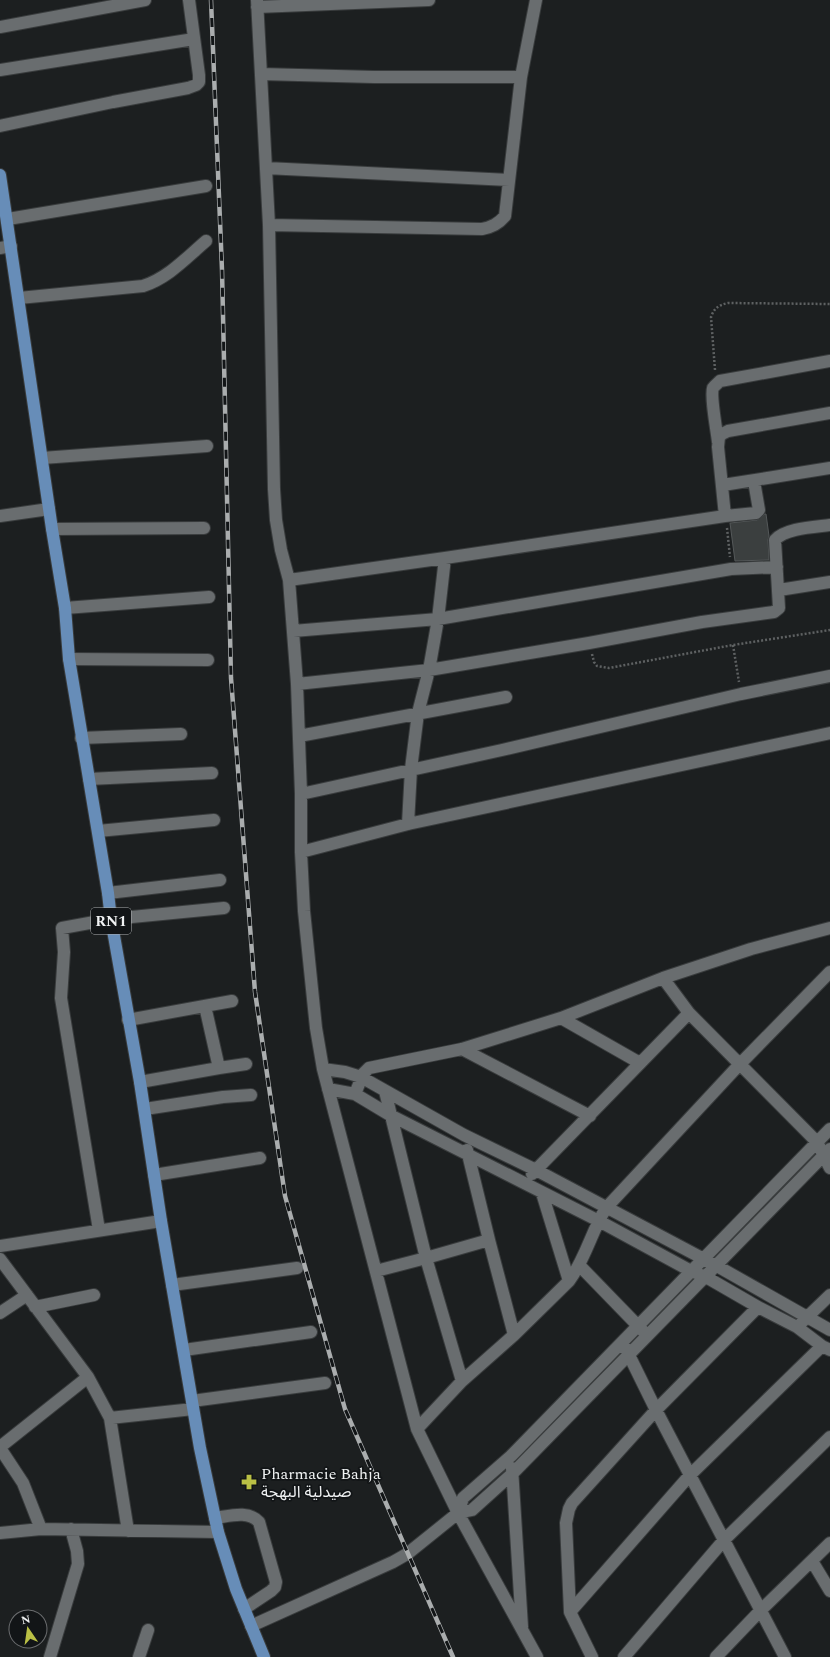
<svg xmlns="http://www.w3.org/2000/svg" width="830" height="1657" viewBox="0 0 830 1657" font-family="Spectral,'Noto Sans Arabic',serif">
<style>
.building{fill:#3b3f3f;stroke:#545859}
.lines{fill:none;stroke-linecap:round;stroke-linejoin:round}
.minor-casing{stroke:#393c3d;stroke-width:14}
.major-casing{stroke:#393c3d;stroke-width:14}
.path{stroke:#5e6162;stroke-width:2.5;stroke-dasharray:2 2;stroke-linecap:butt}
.minor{stroke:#696d6f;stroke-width:12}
.major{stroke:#678db8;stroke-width:12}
.rail-casing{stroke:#aaadae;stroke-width:4.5}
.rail{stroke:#121517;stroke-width:3;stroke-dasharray:9;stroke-linecap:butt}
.labels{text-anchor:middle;stroke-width:3.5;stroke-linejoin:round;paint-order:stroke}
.shield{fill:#121517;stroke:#adb0b1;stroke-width:1}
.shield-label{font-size:15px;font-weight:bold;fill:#f0f2f3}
.poi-label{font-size:16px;fill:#f0f2f3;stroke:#121517;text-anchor:start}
</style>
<rect width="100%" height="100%" fill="#1c1f20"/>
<path class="building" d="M765,514H766L769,536L768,540L769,560L735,561L730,523L757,520Z"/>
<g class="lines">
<defs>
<path id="minor" d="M257,0L269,225L274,489L276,520L281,550L289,580L297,684L301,794V852L304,911L316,1028L323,1069L417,1429L458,1513L537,1657
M257,7L429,0
M0,27L145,0
M0,70L194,39
M261,74L374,77H521
M0,126L113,102L188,88L196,85L199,82V75L189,0
M266,168L509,180
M8,219L206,186
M269,225L482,229C492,227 498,224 505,216L521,77L536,0
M0,248L11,246
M19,298L143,286C168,278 186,258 206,241
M718,442C717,432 710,396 713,388C715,385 718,383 720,381L830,361
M42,458L207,446
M723,485L830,468
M0,516L49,509
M725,516L718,447L719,437L722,434L728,431L830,413
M52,529L204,528
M289,580L445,558L725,516L756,513L759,510L754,481
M779,590L830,582
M65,608L209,597
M293,631L438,619L731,569L777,567
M69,659L208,660
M297,684L429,670L589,643L702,622L774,612L779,608L775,540C785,528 815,527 830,525
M299,736L506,697
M81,738L181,734
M89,779L212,773
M301,794L502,750L741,694L830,676
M408,824L411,769L418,713L429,670L438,619L445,558
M98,831L214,820
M301,852L408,824L830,733
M108,893L220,880
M663,978L751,949L830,928
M205,1006L219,1068L246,1064
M561,1018L640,1063
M128,1020L232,1001
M462,1049L590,1116
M323,1069L345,1072L361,1077L464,1135L536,1170L717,1266L830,1330
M140,1082L219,1068
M328,1089L355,1094L390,1115L599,1221L691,1271L706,1277L758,1307L797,1327L822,1346L830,1350
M385,1091L426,1258L462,1381L417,1429
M355,1094L363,1074L369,1068L462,1049L561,1018L663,978L689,1013L817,1142L830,1168
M145,1109L223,1097L251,1095
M532,1174L689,1013
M154,1175L260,1158
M542,1193L569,1281C586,1258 591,1232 606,1208L739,1065L830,972
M99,1230L61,998L64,952L62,928L111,919L224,908
M489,1240L514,1335
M0,1246L161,1221
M0,1259L88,1377L110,1418L128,1531
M580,1266L643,1331
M376,1271L426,1258L489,1240L467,1150
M172,1285L297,1268
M35,1307L94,1295
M0,1313L27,1295
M802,1322L830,1295
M625,1347L656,1410L785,1657
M184,1350L311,1332
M462,1381L514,1335L569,1281
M192,1401L325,1383
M110,1418L193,1409
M0,1447L88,1377
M0,1448L23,1483L41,1529
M512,1468L522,1627
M458,1513L463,1498L511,1456L830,1129
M215,1518C230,1516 248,1510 259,1522L276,1582L275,1587L271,1591L244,1609
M0,1533L41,1529L218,1532
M812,1561L830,1591
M570,1612L690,1475L822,1346
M251,1626L393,1562L407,1554L458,1513L472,1510L512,1474L830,1149
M50,1657L78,1564L77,1551L71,1529
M139,1657L148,1630
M592,1657L570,1612L566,1523L569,1509L572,1503L656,1410L758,1307
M624,1657L724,1540L830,1437
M716,1657L761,1610L830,1543"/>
<path id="major" d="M0,175L52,529L65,608L69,659L108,893L111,919L140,1082L161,1221L200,1448L218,1532L236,1589L264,1657"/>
</defs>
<use href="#minor" class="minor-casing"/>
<use href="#major" class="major-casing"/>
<path class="path" d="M715,370L711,317C714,308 719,305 728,303L830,304
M727,528L730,557
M733,645L739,682
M592,654L594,662L597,666L609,668L733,645L830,630"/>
<use href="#minor" class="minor"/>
<use href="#major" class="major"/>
<defs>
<path id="rail" d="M211,0L222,270L231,678L255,992L285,1196L345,1409L453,1657"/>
</defs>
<use href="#rail" class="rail-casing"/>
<use href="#rail" class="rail"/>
</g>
<defs>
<symbol id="pharmacy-bare" viewBox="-9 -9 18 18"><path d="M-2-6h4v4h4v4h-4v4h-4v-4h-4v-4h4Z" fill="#bac045" stroke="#121517" stroke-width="2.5" paint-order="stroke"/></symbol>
</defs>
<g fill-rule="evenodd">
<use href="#pharmacy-bare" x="238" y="1471" width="22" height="22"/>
</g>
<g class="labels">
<rect class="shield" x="91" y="908" width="40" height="26" rx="3"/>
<g class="shield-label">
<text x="111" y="926">RN1</text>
</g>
<g class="poi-label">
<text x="261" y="1479">Pharmacie Bahja<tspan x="261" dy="18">صيدلية البهجة</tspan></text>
</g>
</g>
<g transform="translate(28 1629) rotate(347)"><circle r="19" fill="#121517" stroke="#6b6d6f"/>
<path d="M0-3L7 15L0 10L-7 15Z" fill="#bac045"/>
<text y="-6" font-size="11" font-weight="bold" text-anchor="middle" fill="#f0f2f3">N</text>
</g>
</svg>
